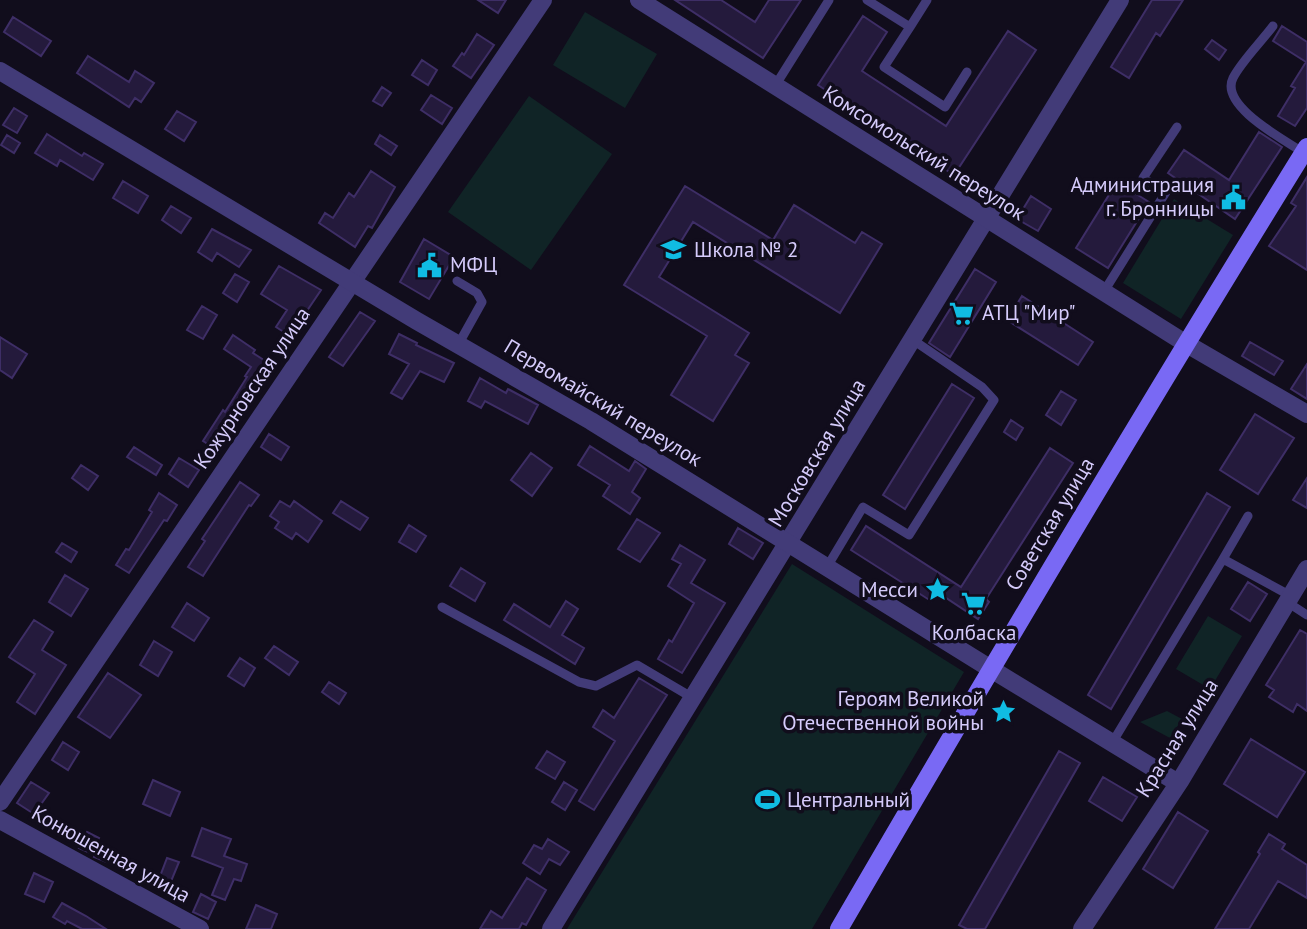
<svg xmlns="http://www.w3.org/2000/svg" width="1307" height="929" viewBox="0 0 1307 929" font-family="'PT Sans',sans-serif">
<style>
.green{fill:#102426}
.building{fill:#241a3c;stroke:#3e2e66;stroke-width:2}
.lines{fill:none;stroke-linecap:round;stroke-linejoin:round}
.service{stroke:#423b78;stroke-width:9}
.minor{stroke:#423b78;stroke-width:18}
.tertiary{stroke:#423b78;stroke-width:18}
.secondary{stroke:#7969f4;stroke-width:18}
.labels{text-anchor:middle;stroke-width:7;stroke-linejoin:round;paint-order:stroke}
.street-label{font-size:21px;fill:#d5cbfb;stroke:#110d1c}
.poi-label{font-size:21px;fill:#d5cbfb;stroke:#110d1c;text-anchor:start}
</style>
<rect width="100%" height="100%" fill="#110d1c"/>
<path class="green" d="M585,12L657,54L625,108L553,65Z
M529,96L612,154L531,270L448,212Z
M1174,199L1233,235L1181,319L1123,283Z
M792,564L964,672L812,929H567Z
M1208,616L1242,636L1210,689L1176,669Z
M1167,711L1182,719L1170,738L1140,722Z"/>
<path class="building" d="M478,0H506L498,13Z
M675,0H721L755,22L769,0H801L763,58Z
M1152,0H1183L1160,36L1156,33L1129,78L1111,67Z
M863,16L887,32L862,71L946,126L1008,31L1036,50L954,175L818,85Z
M13,17L51,41L41,56L4,32Z
M1282,26L1307,42V108L1295,126L1278,116L1295,88L1291,86L1306,62L1273,41Z
M477,34L494,45L471,78L453,66L462,53L464,55Z
M1212,40L1226,50L1219,60L1205,49Z
M88,56L129,82L135,71L154,83L141,102L135,98L129,107L77,73Z
M422,60L437,70L428,85L412,75Z
M382,87L391,93L382,106L373,101Z
M431,95L452,108L442,124L421,110Z
M14,108L27,116L17,133L3,125Z
M177,111L196,122L184,141L165,129Z
M1259,132L1282,147L1235,219L1168,173L1184,150L1229,180Z
M47,134L82,156L84,153L103,164L93,180L60,160L57,166L35,153Z
M7,135L20,143L14,153L1,145Z
M380,135L397,146L391,155L375,144Z
M371,171L395,187L372,228L368,226L355,247L319,223L325,213L333,218L349,193L354,197Z
M1307,177V270L1269,246L1296,206L1291,203Z
M123,181L148,196L138,213L113,198Z
M1117,182L1149,202L1108,268L1076,248Z
M685,186L773,240L794,205L855,243L862,232L882,244L840,313L693,222L659,277L749,333L735,355L749,363L713,421L671,395L707,336L624,285Z
M1031,196L1051,209L1038,231L1017,219Z
M171,206L191,218L181,233L162,220Z
M212,229L251,250L239,267L217,253L212,261L198,252Z
M424,239L454,257L429,299L400,282Z
M279,266L321,290L290,336L276,327L287,310L261,294Z
M975,269L996,282L950,357L929,343Z
M235,274L249,282L237,302L223,293Z
M1022,296L1093,342L1078,365L1007,320Z
M202,306L217,315L203,339L187,330Z
M360,312L375,321L343,366L329,357Z
M399,334L417,343L416,345L454,363L444,382L420,371L402,399L391,393L409,364L389,354Z
M233,335L255,350L253,353L273,366L260,386L258,384L217,450L203,441L223,410L225,412L247,377L245,376L251,367L224,349Z
M0,337L27,354L12,378L0,370Z
M1250,342L1283,361L1274,375L1242,356Z
M1307,364V399L1291,389Z
M480,378L506,393L508,389L538,405L528,424L485,401L481,408L468,401Z
M952,384L974,398L905,509L883,495Z
M1061,391L1076,400L1061,425L1046,415Z
M1255,414L1294,438L1258,494L1220,470Z
M1011,420L1023,428L1016,440L1004,432Z
M269,434L289,447L281,460L261,447Z
M590,446L629,471L635,461L646,469L632,492L640,498L630,514L603,496L610,485L578,465Z
M134,447L162,465L156,475L127,457Z
M1050,448L1073,463L986,599L989,602L978,619L937,592L931,601L851,550L866,526L961,587Z
M531,453L552,468L532,496L511,480Z
M179,458L199,470L188,487L169,474Z
M81,465L98,476L88,490L72,478Z
M1307,478V508L1293,500Z
M240,482L259,495L251,506L249,505L203,576L188,567L205,541L202,539Z
M159,493L177,505L167,521L164,520L129,573L116,565L126,549L129,550L152,512L149,510Z
M1207,493L1230,507L1111,709L1088,695Z
M280,501L290,507L294,501L322,521L308,542L296,533L292,539L275,528L279,522L270,516Z
M341,501L368,518L360,530L333,513Z
M637,519L660,533L640,562L618,549Z
M409,525L426,536L416,552L399,542Z
M738,528L763,543L753,559L729,544Z
M62,543L77,552L71,562L56,552Z
M680,545L705,560L691,583L725,603L682,673L658,659L669,640L672,642L694,603L668,586L681,564L672,559Z
M461,568L485,583L475,601L450,586Z
M65,575L88,589L71,616L49,602Z
M1248,582L1267,594L1250,621L1231,609Z
M566,601L578,609L562,635L584,648L575,664L504,620L514,604L550,627Z
M187,603L209,618L194,641L172,627Z
M34,620L53,632L42,650L66,665L35,714L17,702L35,674L9,657Z
M1300,630L1307,634V711L1297,704L1293,712L1269,697L1274,690L1266,685Z
M154,641L172,652L158,676L140,665Z
M274,646L298,662L289,675L265,658Z
M240,658L255,668L244,686L228,676Z
M108,673L141,695L110,738L78,717Z
M639,678L667,695L594,810L579,801L615,741L593,727L603,710L614,718Z
M329,682L346,693L339,704L322,692Z
M1251,739L1305,772L1277,817L1224,784Z
M63,742L79,752L68,770L52,760Z
M547,751L565,762L555,779L536,768Z
M1059,751L1080,763L985,929H967L959,925Z
M1103,777L1137,797L1122,821L1089,801Z
M153,780L180,792L170,816L143,804Z
M31,782L49,793L34,814L17,803Z
M564,782L577,790L565,810L552,802Z
M1178,812L1208,831L1173,888L1143,869Z
M202,828L231,839L224,856L247,864L241,881L234,879L225,900L212,895L223,868L192,856Z
M87,832L99,838L92,854L79,848Z
M1269,834L1285,844L1282,849L1307,865V898L1278,881L1249,929H1215L1260,854L1258,852Z
M548,839L569,852L560,865L549,859L540,874L523,863L534,845L542,849Z
M98,847L113,853L109,863L94,857Z
M167,858L179,862L167,891L156,887Z
M34,873L53,882L44,902L25,894Z
M527,878L546,890L526,925L522,923L519,929H480L491,911L502,918Z
M201,894L216,902L208,919L193,912Z
M62,903L86,916L106,929H82L67,921L65,924L53,917Z
M256,905L277,914L271,929H246Z"/>
<g class="lines">
<path class="service" d="M867,0L910,27L884,67L945,107L967,72
M1273,26C1261,42 1241,62 1233,78C1219,106 1285,140 1304,153
M910,27L927,0
M775,86L829,0
M457,281L477,293L482,302L458,345
M1103,293L1166,192L1143,178L1177,127
M1223,559L1248,516
M827,567L863,507L909,535L994,400L982,387L913,340
M1287,602L1307,615
M442,607L579,682L596,686L637,665L693,698
M1112,743L1223,559L1291,596"/>
<path class="minor" d="M1185,343L1307,414
M991,669L1178,783
M0,802L543,0
M0,820L200,929
M551,929L1120,0
M1082,929L1180,781L1307,569"/>
<path class="tertiary" d="M639,0L1185,343
M0,71L417,321L591,421L991,669"/>
<path class="secondary" d="M839,929C992,666 1147,405 1307,147"/>
</g>
<defs>
<symbol id="civic-bare" viewBox="-9 -9 18 18"><path d="M-.6-6.5H3V-4.5H.6V-3L4-1V1h2V6H-6V1h2V-1L-.6-3ZM-1.2 2.5V6h2.4V2.5Z" fill="#10bce3" stroke="#110d1c" stroke-width="2.5" paint-order="stroke"/></symbol>
<symbol id="school-bare" viewBox="-9 -9 18 18"><path d="M0-5L7-2L0 1L-7-2ZM-4 1L0 2.5L4 1V4Q0 6-4 4Z" fill="#10bce3" stroke="#110d1c" stroke-width="2.5" paint-order="stroke"/></symbol>
<symbol id="supermarket-bare" viewBox="-9 -9 18 18"><path d="M-6-5.5h2.5l.6 2H6L4.5 2H-2.5L-4.4-4H-6ZM-1.5 3.2a1.3 1.3 0 1 0 .1 0ZM3 3.2a1.3 1.3 0 1 0 .1 0Z" fill="#10bce3" stroke="#110d1c" stroke-width="2.5" paint-order="stroke"/></symbol>
<symbol id="sight-bare" viewBox="-9 -9 18 18"><path d="M0-6L1.8-2.2L6-1.7L2.9 1.2L3.7 5.4L0 3.3L-3.7 5.4L-2.9 1.2L-6-1.7L-1.8-2.2Z" fill="#10bce3" stroke="#110d1c" stroke-width="2.5" paint-order="stroke"/></symbol>
<symbol id="stadium-bare" viewBox="-9 -9 18 18"><path d="M0-5a6.5 5 0 1 0 0 10a6.5 5 0 1 0 0-10ZM-3.5-1.8h7v3.6h-7Z" fill="#10bce3" stroke="#110d1c" stroke-width="2.5" paint-order="stroke"/></symbol>
</defs>
<g fill-rule="evenodd">
<use href="#civic-bare" x="1216" y="180" width="35" height="35"/>
<use href="#school-bare" x="656" y="232" width="35" height="35"/>
<use href="#civic-bare" x="412" y="248" width="35" height="35"/>
<use href="#supermarket-bare" x="944" y="296" width="35" height="35"/>
<use href="#sight-bare" x="920" y="572" width="35" height="35"/>
<use href="#supermarket-bare" x="956" y="586" width="35" height="35"/>
<use href="#sight-bare" x="986" y="694" width="35" height="35"/>
<use href="#stadium-bare" x="750" y="782" width="35" height="35"/>
</g>
<g class="labels">
<g class="street-label">
<text transform="translate(924 153) rotate(32)" y="7">Комсомольский переулок</text>
<text transform="translate(252 388) rotate(-56)" y="7">Кожурновская улица</text>
<text transform="translate(603 403) rotate(31)" y="7">Первомайский переулок</text>
<text transform="translate(817 453) rotate(-59)" y="7">Московская улица</text>
<text transform="translate(1050 524) rotate(-59)" y="7">Советская улица</text>
<text transform="translate(1177 738) rotate(-58)" y="7">Красная улица</text>
<text transform="translate(111 854) rotate(29)" y="7">Конюшенная улица</text>
</g>
<g class="poi-label">
<text x="1214" y="192" text-anchor="end">Администрация<tspan x="1214" dy="24">г. Бронницы</tspan></text>
<text x="694" y="257">Школа № 2</text>
<text x="450" y="272">МФЦ</text>
<text x="982" y="320">АТЦ "Мир"</text>
<text x="918" y="597" text-anchor="end">Месси</text>
<text x="974" y="640" text-anchor="middle">Колбаска</text>
<text x="984" y="706" text-anchor="end">Героям Великой<tspan x="984" dy="24">Отечественной войны</tspan></text>
<text x="787" y="807">Центральный</text>
</g>
</g>
</svg>
